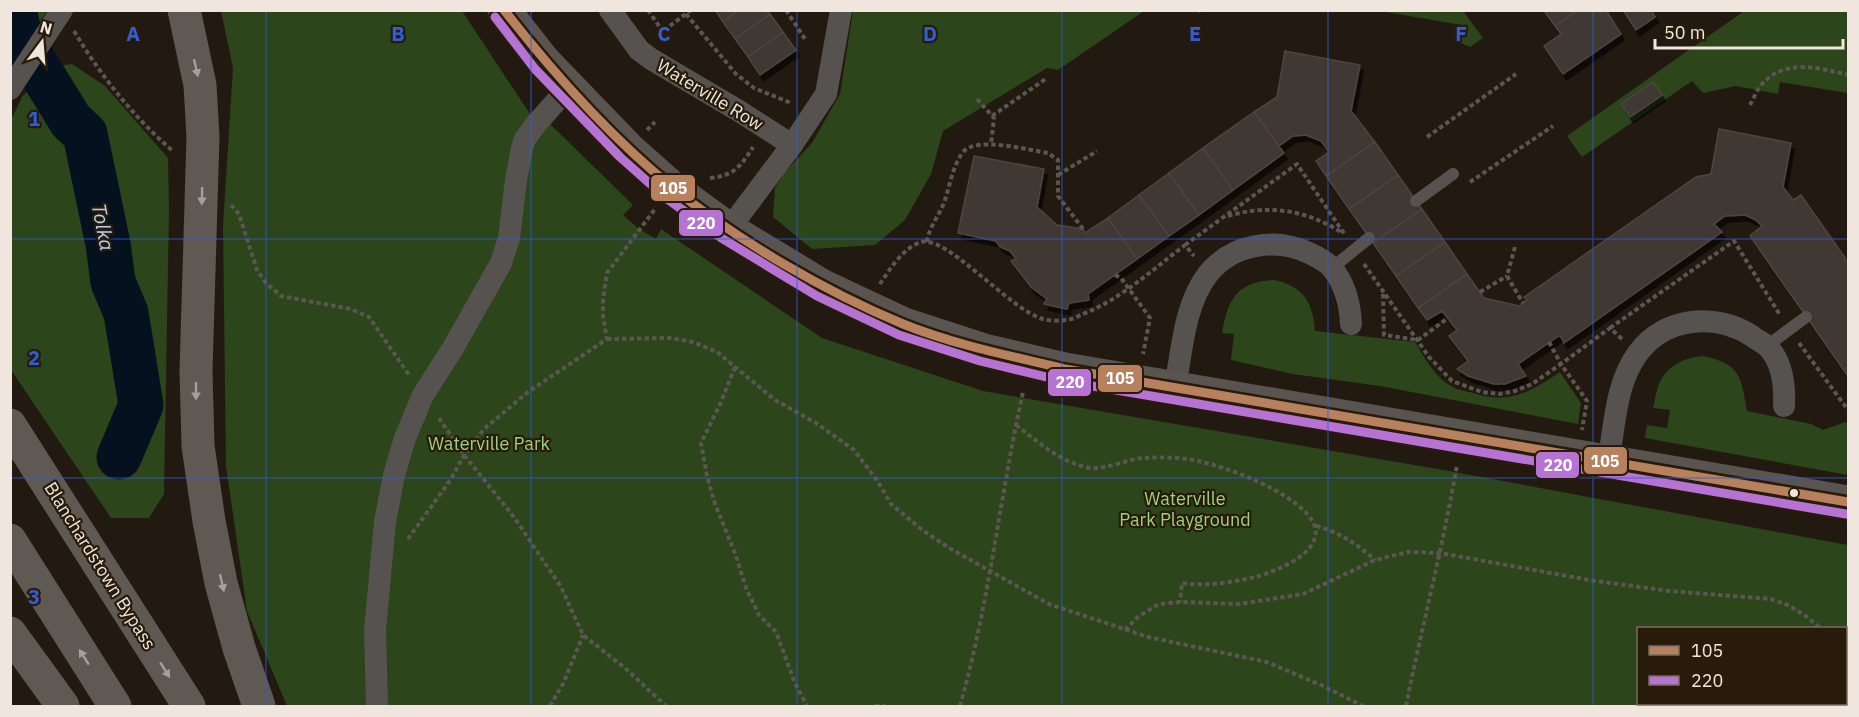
<svg xmlns="http://www.w3.org/2000/svg" width="1859" height="717" viewBox="0 0 1859 717" font-family="'IBM Plex Sans',sans-serif">
<style>
.green{fill:#2c451a;fill-rule:evenodd}
.lines{fill:none;stroke-linecap:round;stroke-linejoin:round}
.river{stroke:#05111f;stroke-width:45}
.building{fill:#3f3833;stroke:#4e4540;stroke-width:1.5;filter:url(#shadow)}
.path{stroke:#5b5652;stroke-width:4;stroke-dasharray:4.5 3;stroke-linecap:butt}
.lane{stroke:#565250;stroke-width:12}
.street{stroke:#565250;stroke-width:22}
.secondary{stroke:#595450;stroke-width:33}
.highway{stroke:#5e5952;stroke-width:33}
.bus-1-casing{stroke:#281b0b;stroke-width:14}
.bus-2-casing{stroke:#281b0b;stroke-width:14}
.bus-1{stroke:#b6815c;stroke-width:9}
.bus-2{stroke:#b673d3;stroke-width:9}
.oneway{fill:#a7a098}
.grid{fill:none;stroke:#325dd8;stroke-width:1.5;stroke-opacity:0.55}
.bus-dot{fill:#f0e6dd;stroke:#281b0b;stroke-width:2}
.labels{text-anchor:middle;stroke-width:4.5;stroke-linejoin:round;paint-order:stroke}
.street-label{font-size:18px;fill:#f0e6dd;stroke:#281b0b}
.park-label{font-size:18px;fill:#99d47a;stroke:#281b0b}
.water-label{font-size:20px;font-style:italic;fill:#b4d2f0;stroke:#281b0b}
.grid-label{font-size:20px;text-anchor:middle;font-weight:bold;fill:#325dd8;stroke:#281b0b;stroke-width:4.5;stroke-linejoin:round;paint-order:stroke}
.line-badge{stroke:#281b0b;stroke-width:2}
.badge-label{font-size:16px;text-anchor:middle;font-weight:bold;fill:#fff}
</style>
<defs>
<filter id="shadow"><feDropShadow dx="3.5" dy="6" stdDeviation="0" flood-color="#0009"/></filter>
</defs>
<rect width="100%" height="100%" fill="#221a11"/>
<path class="green" d="M11,11H47L11,71Z
M221,11H462L536,123L548,122L633,205L623,215L639,229L656,239L661,229L822,338L983,391L1449,471L1848,545V706H287L247,611L226,466L223,226L233,68ZM1638,628H1846V704H1638Z
M853,11H1144L1058,70L1047,68L943,131L931,174L905,220L875,245L812,249L773,217L775,188L784,173L812,143L840,94Z
M1380,11H1463L1483,38L1470,47L1459,42L1462,25Z
M1744,11H1848V93L1780,82L1778,94L1736,86L1703,93L1692,81L1582,157L1567,136Z
M72,64L105,86L168,158L169,210L164,494L149,518H111L11,370V120L22,97L51,67Z
M1274,280C1303,286 1313,302 1315,331L1415,342C1424,357 1435,377 1451,386C1457,390 1466,391 1473,393C1509,405 1530,392 1560,372L1581,403L1578,424L1380,386L1293,374L1231,360L1234,334L1222,333C1228,299 1237,282 1274,280Z
M1703,356C1741,364 1741,377 1747,411L1811,424L1823,430L1846,422L1848,425V475L1645,438L1647,425L1667,428L1670,410L1653,408C1655,400 1656,391 1659,384C1666,366 1686,357 1703,356Z"/>
<g class="lines">
<path class="river" d="M14,10L21,40L71,121L85,134L108,244L113,282L126,313L141,405L119,457"/>
</g>
<path class="building" d="M715,10H739L723,22Z
M739,10H768L770,14L735,39L723,22Z
M1547,10H1578L1555,26L1545,12Z
M1578,10H1606L1621,34L1563,74L1544,46L1561,34L1555,26Z
M1623,10H1651L1655,17L1636,30Z
M770,14L783,32L748,57L735,39Z
M783,32L796,50L760,75L748,57Z
M1285,51L1360,65L1351,111L1375,142L1326,176L1316,161L1329,152L1321,141L1306,135L1293,136L1279,146L1254,112L1277,97Z
M1653,82L1662,95L1630,117L1621,104Z
M1254,112L1284,153L1233,190L1203,148Z
M1719,129L1791,143L1783,187L1793,200L1801,195L1848,262V376L1750,236L1762,226L1756,220L1745,215L1725,216L1714,224L1722,232L1564,343L1560,335L1518,364L1526,376L1505,384H1494L1468,376L1457,369L1468,361L1449,336L1457,330L1442,311L1427,320L1418,308L1467,274L1484,298L1519,306L1527,300L1524,297L1696,177L1711,174Z
M1375,142L1398,175L1349,209L1326,176Z
M1203,148L1233,190L1199,215L1169,173Z
M974,156L1044,169L1037,207L1057,225L1083,229L1085,233L1108,218L1137,259L1088,294L1089,300L1069,303L1067,309L1044,304L1047,299L1031,287L1011,261L1016,259L1010,251L1000,247L996,241L958,233Z
M1169,173L1199,215L1169,236L1139,195Z
M1398,175L1422,209L1373,243L1349,209Z
M1139,195L1169,236L1137,259L1108,218Z
M1422,209L1445,242L1396,276L1373,243Z
M1445,242L1467,274L1418,308L1396,276Z"/>
<g class="lines">
<path class="path" d="M648,10L663,32
M786,10L805,39
M1200,10L1201,12
M686,14L736,74L754,88L791,103
M74,31C101,76 134,118 174,152
M658,35L691,10
M977,99L994,118L991,144
M1750,105C1754,98 1757,89 1762,84C1785,58 1820,68 1848,75
M992,116L1047,78
M647,130L655,122
M1427,137L1516,74
M1058,175L1097,151
M710,178C734,176 741,166 753,147
M1470,182L1553,126
M231,205L239,214L257,270L266,283L281,296L351,309L369,317L409,375
M1228,216C1268,204 1306,210 1341,232
M927,242C929,226 940,215 945,200C950,185 953,165 963,152C977,136 1028,150 1048,153L1058,160V196L1083,229
M1185,245L1297,164L1345,235
M1515,247L1507,276L1523,303
M1364,264L1429,357L1452,381L1482,392L1499,394L1515,391L1532,384L1561,364L1587,401L1582,430
M1115,275L1121,278L1150,318L1143,354
M880,284C890,269 903,248 921,242C947,235 1010,310 1043,319C1049,321 1059,321 1066,320C1072,320 1078,316 1083,314C1121,299 1152,270 1185,245L1194,256
M1480,292L1507,276
M1383,294L1384,335L1418,340L1448,318
M1610,328L1734,241L1780,315
M607,339L671,338L693,342L717,352L775,400L816,423L854,450L877,480L891,504L921,529L949,548L1049,604L1148,637L1267,662L1323,686L1363,706
M1549,342L1561,364L1610,328L1622,339
M1799,343L1848,410
M735,367L721,402L701,443L707,476L715,504L735,553L746,588L759,615L776,632L795,683L807,706
M439,418L464,455L514,517L561,587L583,635L625,668L666,706
M1016,425C1038,442 1058,460 1085,467C1102,472 1126,459 1143,458C1161,457 1181,457 1198,461C1230,468 1287,490 1308,515C1336,547 1281,570 1255,577C1233,582 1204,587 1182,583L1180,602
M1316,526C1339,532 1357,544 1375,560
M408,539L451,479L464,455L484,429L528,392L607,339L603,316V300L607,273L655,209
M1125,630L1139,616L1159,604L1180,602L1239,604L1303,594L1375,560L1408,552L1440,553L1589,580L1669,591L1771,599L1790,606L1807,617L1820,628
M1846,679L1848,665
M1846,688L1848,690
M550,706L564,682L583,635
M875,706H885
M960,706C989,604 1000,496 1023,392
M1406,706C1422,626 1443,546 1457,465
M1734,706L1741,704"/>
<path class="lane" d="M1416,201L1453,174
M1332,268L1369,238
M1767,346L1806,317"/>
<path class="street" d="M610,10L639,50L651,59L739,111L792,145
M10,89L62,10
M729,229L792,145L826,94L841,10
M1175,388C1182,351 1184,305 1208,274C1232,244 1275,237 1309,253C1317,257 1326,261 1332,268C1345,284 1350,304 1351,324
M1608,463C1615,426 1615,384 1638,353C1665,317 1716,312 1752,336C1757,340 1764,343 1768,347C1783,363 1785,386 1784,406
M377,706L375,630L385,522L394,475L405,438L423,395L453,348L501,263L509,238L516,180L522,148L525,139L536,124L569,87"/>
<path class="secondary" d="M504,10L544,61L629,149L673,188L729,229L823,286L904,324L984,350L1065,369L1848,502"/>
<path class="highway" d="M184,10L200,85L203,137L196,371L198,446L209,521L221,583L239,648L259,706
M10,425L189,706
M10,540L115,706
M10,633L63,706"/>
<defs>
<path id="bus-1" d="M504,10C554,74 610,137 673,188C738,241 826,292 903,324C955,345 1011,356 1065,369L1848,502"/>
<path id="bus-2" d="M495,17L535,69L620,157L666,198L723,239L817,296L899,335L980,361L1063,381L1846,514"/>
</defs>
<use href="#bus-1" class="bus-1-casing"/>
<use href="#bus-2" class="bus-2-casing"/>
<use href="#bus-1" class="bus-1"/>
<use href="#bus-2" class="bus-2"/>
</g>
<defs><path id="oneway-solid" d="M-6-.8H1V-3.2L6.5 0L1 3.2V.8H-6Z" transform="scale(1.5)"/></defs>
<g class="oneway">
<use href="#oneway-solid" transform="translate(196 68) rotate(77)"/>
<use href="#oneway-solid" transform="translate(202 196) rotate(91)"/>
<use href="#oneway-solid" transform="translate(196 391) rotate(90)"/>
<use href="#oneway-solid" transform="translate(222 583) rotate(77)"/>
<use href="#oneway-solid" transform="translate(84 657) rotate(-122)"/>
<use href="#oneway-solid" transform="translate(165 670) rotate(58)"/>
</g>
<path class="grid" d="M266,10V706M531,10V706M797,10V706M1062,10V706M1328,10V706M1593,10V706M10,239H1848M10,478H1848"/>
<circle class="bus-dot" cx="1794" cy="493" r="5"/>
<g class="labels">
<g class="street-label">
<text transform="translate(710 95) rotate(31)" y="6">Waterville Row</text>
<text transform="translate(100 566) rotate(58)" y="6">Blanchardstown Bypass</text>
</g>
<g class="park-label">
<text x="489" y="450">Waterville Park</text>
<text x="1185" y="505">Waterville<tspan x="1185" dy="21">Park Playground</tspan></text>
</g>
<g class="water-label">
<text transform="translate(103 227) rotate(79)" y="7">Tolka</text>
</g>
</g>
<g class="grid-label">
<text x="133" y="41">A</text>
<text x="398" y="41">B</text>
<text x="664" y="41">C</text>
<text x="930" y="41">D</text>
<text x="1195" y="41">E</text>
<text x="1461" y="41">F</text>
<text x="34" y="126">1</text>
<text x="34" y="365">2</text>
<text x="34" y="604">3</text>
</g>
<g class="line-badge">
<rect x="650" y="174" width="46" height="28" rx="6" fill="#b6815c"/>
<rect x="678" y="209" width="46" height="28" rx="6" fill="#b673d3"/>
<rect x="1097" y="364" width="46" height="29" rx="6" fill="#b6815c"/>
<rect x="1047" y="368" width="45" height="29" rx="6" fill="#b673d3"/>
<rect x="1583" y="446" width="45" height="29" rx="6" fill="#b6815c"/>
<rect x="1535" y="451" width="45" height="28" rx="6" fill="#b673d3"/>
</g>
<g class="badge-label">
<text x="673" y="194">105</text>
<text x="701" y="229">220</text>
<text x="1120" y="384">105</text>
<text x="1070" y="388">220</text>
<text x="1605" y="467">105</text>
<text x="1558" y="471">220</text>
</g>
<rect width="1859" height="717" fill="none" stroke="#f0e6dd" stroke-width="24"/>
<rect x="1637" y="627" width="210" height="78" fill="#281b0b" stroke="#786c5f" stroke-width="1.5"/>
<rect x="1649" y="646" width="30" height="9" fill="#b6815c" stroke="#786c5f" stroke-width="1.5"/>
<text x="1691" y="657" font-size="18" fill="#f0e6dd">105</text>
<rect x="1649" y="676" width="30" height="9" fill="#b673d3" stroke="#786c5f" stroke-width="1.5"/>
<text x="1691" y="687" font-size="18" fill="#f0e6dd">220</text>
<g transform="translate(42 42) rotate(16)" stroke="#281b0b" stroke-width="4.5" paint-order="stroke">
<path d="M0-4.5L10 22L0 15L-10 22Z" fill="#f0e6dd"/>
<text y="-9" font-size="16" font-weight="bold" text-anchor="middle" fill="#f0e6dd">N</text>
</g>
<path d="M1655 39v9h188v-9" fill="none" stroke="#f0e6dd" stroke-width="3"/>
<text x="1664" y="39" font-size="18" fill="#f0e6dd" stroke="#281b0b" stroke-width="4.5" paint-order="stroke">50 m</text>
</svg>
